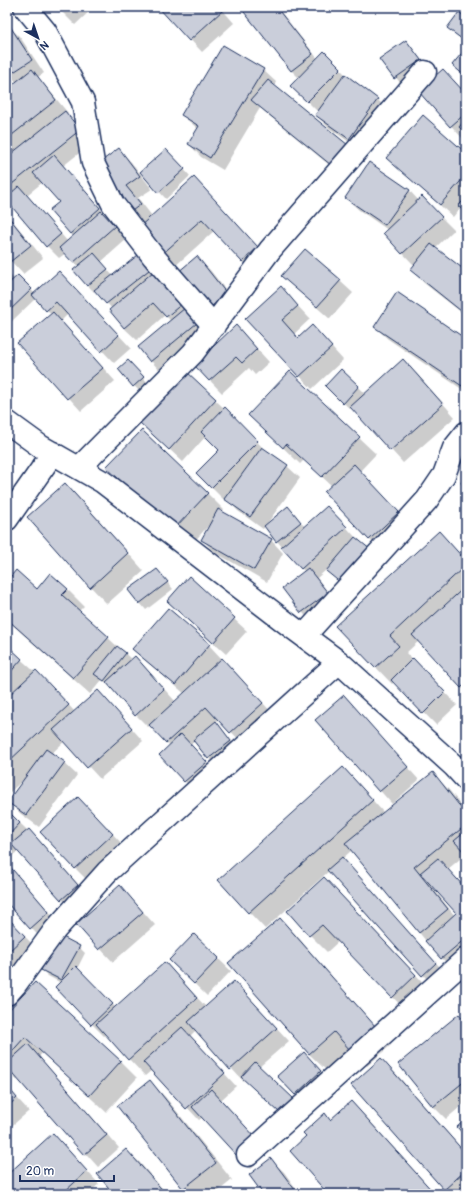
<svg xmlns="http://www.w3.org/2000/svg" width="473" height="1201" viewBox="0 0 473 1201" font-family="Pangolin,sans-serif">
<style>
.shadow{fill:#0003;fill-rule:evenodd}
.building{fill:#caceda;stroke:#1b2f5e}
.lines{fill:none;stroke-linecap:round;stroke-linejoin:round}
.minor-casing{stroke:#1b2f5e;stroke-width:25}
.minor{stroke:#fff;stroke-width:22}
</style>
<rect width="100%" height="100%" fill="#fff"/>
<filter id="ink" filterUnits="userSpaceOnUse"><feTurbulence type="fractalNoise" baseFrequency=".025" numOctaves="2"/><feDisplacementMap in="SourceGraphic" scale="8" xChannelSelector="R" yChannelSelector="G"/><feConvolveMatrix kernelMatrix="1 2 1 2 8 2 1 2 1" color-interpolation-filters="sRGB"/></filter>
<g filter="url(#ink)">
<path class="shadow" d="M57,7H94L75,25Z
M159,7H220L234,23L202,52Z
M242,7H277L318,59L324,53L352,81L378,100L390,112L362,151L329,128L316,115L318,112L292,86L299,78L291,70Z
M466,19V44L448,27Z
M7,25L20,37L44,73L38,77L68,113L66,114L92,143L63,166L127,239L101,262L113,276L137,257L153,274L154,273L209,336L163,374L151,361L171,321L165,315L137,340L124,328L112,309L96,290L94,292L74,271L79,267L66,253L59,258L47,246L13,206L10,208L7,205V75L15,84L17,83L7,71ZM43,182L60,202L70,233L74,237L68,242L27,195Z
M406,41L427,67L402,85L381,59Z
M263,70L276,82L274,86L344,177L260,108L223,170L201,157L189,144L198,129L182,115Z
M443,70L466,94V137L463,139L420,91Z
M119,150L131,162L152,189L138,198L152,216L194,178L270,260L255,274L214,231L174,267L129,213L122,192Z
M466,155V212L461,207L453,217L387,158Z
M173,157L190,176L166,199L141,172Z
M409,190L419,201L422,198L454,230L435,248L466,272V316L424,283L412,270L415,266L384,234L388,230L359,210L346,198Z
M7,214L43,258L23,274L7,257Z
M306,250L353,293L330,319L295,288Z
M197,258L210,270L239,307L208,309Z
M7,272L15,280L25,283L35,294L71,284L131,348L114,363L68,314L61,321L115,381L81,411L19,343L51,314L36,298L11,322L7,318Z
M281,288L310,319L294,334L299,339H324L343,360L312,389L246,319Z
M375,327L466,340V392L388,339Z
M248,339L269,362L255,375L249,368L222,393L195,365Z
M134,368L150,385L141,393L119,370Z
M341,370L366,394L416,373L455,417L403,463L352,407L350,409L326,386Z
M186,373L225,409L267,452L287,466L300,478L266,525L288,508L305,527L339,519L358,540L349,590L326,570L317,578L334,600L308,619L283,588L305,572L282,547L265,526L263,529L238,511L226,498L224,500L197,473L220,450L206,436L183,462L153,434Z
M266,431L359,438L376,454L360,471L411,525L382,551L369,539L332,486L304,460L300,464Z
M108,467L207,493L224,510L222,512L271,540L283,553L267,582L214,552L202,539L209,525L190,546Z
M65,484L82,501L144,571L107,604L91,587Z
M439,532L466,561V692L419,641L406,653L457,705L436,725L394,682L392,684L336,626Z
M157,570L173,589L146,610L140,603Z
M189,578L247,631L226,654L180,613Z
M7,582L37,590L67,589L84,606L79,611L132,660L135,657L176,702L185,694L146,661L134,649L168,610L209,645L275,716L244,745L219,719L215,722L237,748L216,765L195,741L190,745L218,775L197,794L160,755L170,746L150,725L148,727L136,715L111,687L102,680L90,694L7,620Z
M7,647L53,688L75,712L110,704L143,741L100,779L65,741L51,754L64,763L77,775L39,827L21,814L9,802L24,779L7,795Z
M344,696L419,780L392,804L317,720Z
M433,774L449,790L466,811V854L448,869L466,889V961L454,971L426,941L352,850L342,859L448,976L435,988L329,871L265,929L249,912L359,785L384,813ZM433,885L458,914L455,916L431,886Z
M7,811L41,843L90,898L74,912L18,851L12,856L7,851Z
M91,811L125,847L88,881L75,868Z
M7,864L61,925L43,941L7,901Z
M120,886L155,925L113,962L77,924Z
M341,895L432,992L409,1014L339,941L327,952L310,935Z
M7,918L37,949L12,973L7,968Z
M280,919L296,935L391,1045L367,1066L350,1049L326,1070L309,1054Z
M194,935L231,971L207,996L170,960Z
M79,947L85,953L77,969L116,1008L165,964L206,1007L234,982L289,1041L243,1081L196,1030L190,1036L236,1086L221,1100L269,1152L251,1169L203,1117L199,1120L152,1070L145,1076L106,1035L104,1036L92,1024L61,983L48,976L42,970Z
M466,994V1000L463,996Z
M7,1014L120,1061L137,1078L106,1112L42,1053L39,1057L119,1148L98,1167L19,1079L17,1080L7,1071Z
M459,1015L466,1022V1102L446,1119L433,1106Z
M310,1059L327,1078L302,1101L278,1076Z
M381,1060L398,1076L466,1154V1194H450L445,1189Z
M150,1081L166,1098L232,1180L215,1194H190L118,1107Z
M7,1087L29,1111L7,1130Z
M351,1102L368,1119L435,1194H329L308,1137L325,1115L331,1121Z
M65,1147L99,1184L88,1194H7V1176Z
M126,1150L139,1162L167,1194H116Z
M271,1160L284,1172L300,1194H264Z"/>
<path class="building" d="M158,7H220L223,10L189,41Z
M240,7H276L313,54L291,71Z
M459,12L466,18V42L447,28Z
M8,23L32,60L9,75L7,72Z
M406,40L421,60L394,79L379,59Z
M223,45L264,69L210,158L188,144L199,126L181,115Z
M466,48V77L452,65Z
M324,51L341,68L307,102L290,86Z
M32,69L56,100L7,139V89Z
M443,69L466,94V113L450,127L418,91Z
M345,74L378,99L349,139L315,115Z
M268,80L348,145L331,165L251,100Z
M65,111L80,130L7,188V157Z
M423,115L466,153V175L440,205L386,158Z
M466,119V134L459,127Z
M119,148L140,176L126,186L141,204L128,214L115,196L121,192L99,163Z
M166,149L185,169L158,193L140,172Z
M54,155L100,208L70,234L49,210L59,202L33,173Z
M369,162L410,190L385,225L345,198Z
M194,177L258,247L242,262L202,219L161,255L137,229Z
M19,186L61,234L46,247L7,201V197Z
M422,196L442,217L402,254L383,233Z
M466,198V213L458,206Z
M101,211L115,226L73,263L59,248Z
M7,215L31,245L10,262L7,259Z
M431,244L466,271V315L410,270Z
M305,249L341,280L317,307L281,276Z
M94,253L108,269L87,286L73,270Z
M138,255L149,270L106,304L94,290Z
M197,256L227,294L207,310L177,273Z
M59,271L119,335L101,352L56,302L46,311L32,295Z
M154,271L183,303L166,317L153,303L124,328L109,310Z
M18,275L32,289L7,313V285Z
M281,286L298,306L282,320L298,338L312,325L332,347L299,377L245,319Z
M397,292L466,339V381L462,386L374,327Z
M185,308L197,323L150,362L138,347Z
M53,312L103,368L67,399L17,343Z
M236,325L257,349L242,363L236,357L209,381L194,365Z
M403,359L443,404L390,451L350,407Z
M128,360L144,377L133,387L118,369Z
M341,369L359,386L343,404L325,386Z
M186,371L216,399L169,450L139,422Z
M290,371L360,437L322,477L286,444L283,448L248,415Z
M225,407L258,441L211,488L196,473L219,450L201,432Z
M142,430L208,493L173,530L106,467Z
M262,447L288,465L250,517L224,499Z
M354,464L399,512L369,540L324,492Z
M466,476V487L461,483Z
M65,483L128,553L90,588L27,517Z
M288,506L301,522L276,542L264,526Z
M327,506L347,527L301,569L281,547Z
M218,509L272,539L254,570L201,540Z
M439,531L466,561V565L390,636L399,646L375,668L335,626Z
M355,537L371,550L342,584L326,571Z
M308,568L328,593L301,613L282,588Z
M157,569L168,582L139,604L128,590Z
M16,570L37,589L50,573L68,589L62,595L109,637L73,678L7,619V581Z
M189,576L235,618L213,643L167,601Z
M466,586V683L461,688L412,635Z
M168,608L210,644L175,685L132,649Z
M7,645L22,659L7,676Z
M117,646L126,653L104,681L94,674Z
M135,656L164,689L135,716L106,682Z
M222,658L263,703L230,733L206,707L166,743L149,725Z
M413,658L445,692L423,714L391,680Z
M36,670L69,705L7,763V697Z
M98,690L132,728L87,768L53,730Z
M344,695L408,767L379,792L315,720Z
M216,721L231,741L208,759L193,740Z
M181,734L207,762L184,782L159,755Z
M46,749L65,762L26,815L7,802Z
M343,767L373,800L248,913L218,880Z
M433,772L466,814V825L414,867L448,909L419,933L345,843Z
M78,797L113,834L75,869L40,832Z
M7,810L20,823L7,837Z
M29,829L78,885L61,900L11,844Z
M466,831V854L454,841Z
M342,857L436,963L422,976L327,870Z
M438,858L466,889V938L441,959L425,941L456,913L420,873Z
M7,863L49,912L30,929L7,903Z
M324,877L416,975L392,998L322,925L309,936L287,911Z
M120,885L143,912L99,950L76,924Z
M7,917L25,936L7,953Z
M280,918L376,1027L350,1050L334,1032L309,1054L228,963Z
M194,934L219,958L194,984L169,960Z
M59,935L80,946L61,980L41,970Z
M165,962L197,998L128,1060L96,1024Z
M76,966L113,1004L91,1025L55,987Z
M234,981L277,1028L230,1070L188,1022Z
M35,982L121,1061L89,1096L25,1037L7,1057V1012Z
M459,1014L466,1022V1080L433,1107L398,1064Z
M182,1027L225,1073L186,1109L143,1062Z
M28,1044L107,1135L84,1155L7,1067V1063Z
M304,1052L321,1071L295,1095L277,1076Z
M381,1058L466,1154V1170L444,1190L351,1085Z
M255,1062L294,1099L280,1113L241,1077Z
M150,1080L216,1163L183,1189L117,1106Z
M7,1086L17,1098L7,1107Z
M211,1089L257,1139L238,1157L192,1107Z
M351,1101L435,1194H328L290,1151L306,1136L303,1133L325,1113L330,1120Z
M466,1119V1137L457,1127Z
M53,1133L87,1171L62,1194H7V1175Z
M126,1149L166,1194H114L97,1174Z
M271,1158L298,1194H263L249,1175Z"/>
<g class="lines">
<defs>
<path id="minor" d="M25,7L45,31L83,102L93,163L113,204L153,256L214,326
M7,422L40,446L103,482L293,628L339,662L454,766L466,779
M79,468L193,353L270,250L425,72
M7,519L53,453
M304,636L427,500L444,475L454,448L466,433
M7,994L15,985L55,930L107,872L339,662
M248,1155L466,959"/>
</defs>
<use href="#minor" class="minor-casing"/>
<use href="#minor" class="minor"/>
</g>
</g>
<rect width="473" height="1201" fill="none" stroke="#fff" stroke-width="24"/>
<rect x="12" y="12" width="449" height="1177" fill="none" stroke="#1b2f5e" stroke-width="1.5" filter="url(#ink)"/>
<g transform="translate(38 38) rotate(140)" stroke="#ffffff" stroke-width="3" paint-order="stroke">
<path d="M0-3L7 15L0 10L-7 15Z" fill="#1b2f5e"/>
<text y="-6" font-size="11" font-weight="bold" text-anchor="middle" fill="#1b2f5e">N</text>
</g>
<path d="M20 1175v6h94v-6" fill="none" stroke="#1b2f5e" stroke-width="2"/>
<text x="26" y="1175" font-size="12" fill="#1b2f5e" stroke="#ffffff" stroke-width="3" paint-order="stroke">20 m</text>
</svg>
